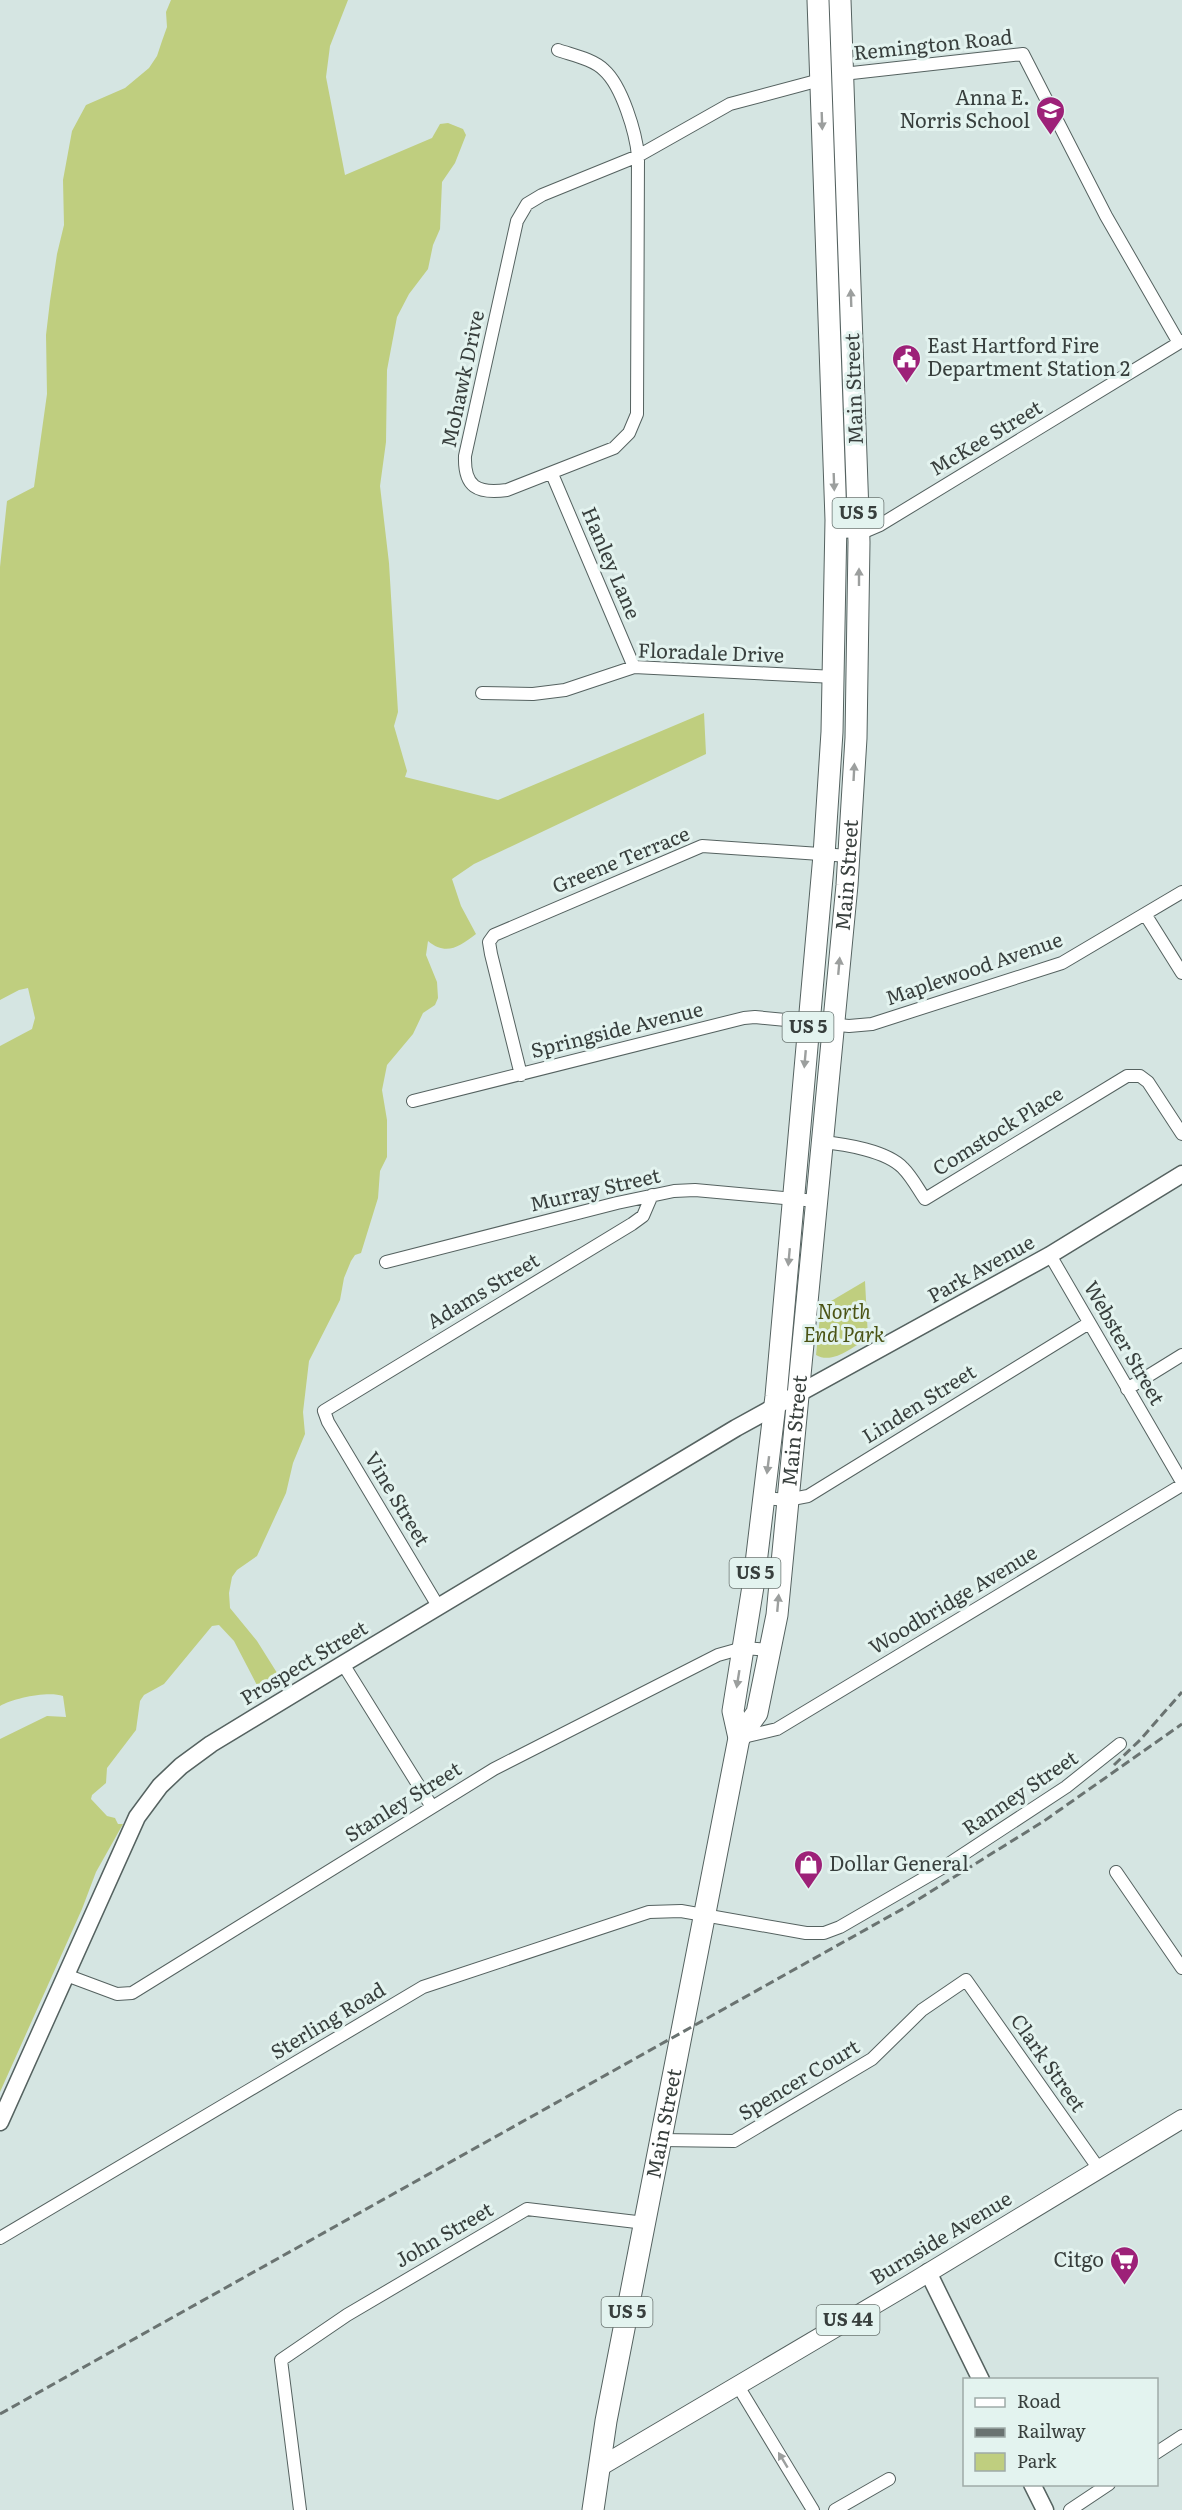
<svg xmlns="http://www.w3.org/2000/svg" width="1182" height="2510" viewBox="0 0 1182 2510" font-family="Literata,serif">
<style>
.green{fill:#bfce7f}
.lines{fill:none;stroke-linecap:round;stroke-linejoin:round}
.street-casing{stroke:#556260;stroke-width:14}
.secondary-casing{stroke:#556260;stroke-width:19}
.primary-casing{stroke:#556260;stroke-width:20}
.highway-casing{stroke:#556260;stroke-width:23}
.street{stroke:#fff;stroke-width:12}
.secondary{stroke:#fff;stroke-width:16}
.primary{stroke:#fff;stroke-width:18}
.highway{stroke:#fff;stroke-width:21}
.rail{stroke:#6a7371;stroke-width:3;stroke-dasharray:9 4.5;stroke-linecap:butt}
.oneway{fill:#9c9f9e}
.labels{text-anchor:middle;stroke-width:6;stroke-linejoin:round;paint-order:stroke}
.shield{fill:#e3f3ef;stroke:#6b7572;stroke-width:1.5}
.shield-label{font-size:18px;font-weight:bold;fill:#383f3d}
.street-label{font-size:20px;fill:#383f3d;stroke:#e3f3ef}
.poi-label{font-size:20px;fill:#383f3d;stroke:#e3f3ef;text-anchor:end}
.park-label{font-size:20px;font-style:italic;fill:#4b5415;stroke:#e3f3ef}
</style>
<rect width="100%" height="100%" fill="#d5e5e2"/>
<path class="green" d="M171,0H348L330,46L326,77L345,175L432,138L440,124L448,123L463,129L466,135L455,163L442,182L440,229L433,245L428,269L409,294L397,317L387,370L386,442L380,486L389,563L398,712L394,726L407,771L405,777L498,800L704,713L706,754L474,864L452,879L461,906L476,934C459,947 446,956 428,941L426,955L437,982L438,998L435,1005L423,1013L413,1034L387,1065L382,1090L387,1120V1157L380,1171L378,1198L361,1253L355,1255L351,1261L344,1278L340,1300L309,1361L303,1412L305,1434L293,1463L286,1493L257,1556L237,1570L232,1577L229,1593L230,1608L257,1641L279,1676L281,1684L267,1692L260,1691L234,1641L219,1625L212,1626L164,1684L144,1695L140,1701L136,1730L107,1768L106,1783L92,1795L91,1799L107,1816L115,1818L118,1824H123L96,1872L82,1909L0,2092V1739L47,1716L66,1717L63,1696C48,1691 14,1698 0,1706V1046L32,1029L35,1018L28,988L19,990L0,1000V567L7,501L34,487L47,394L46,335L50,301L57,254L64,225L63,180L72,131L86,105L125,88L149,68L157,56L162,41L167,27L166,12Z
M865,1281L868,1338C854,1346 833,1365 816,1355L821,1307Z"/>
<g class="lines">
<defs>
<path id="street" d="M558,50C572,55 593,59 604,70C622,86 636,133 638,156L637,414L629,433L614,448L507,490C477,494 464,487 465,456L517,221L527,204L542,195L638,156L730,104L820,80
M843,74L1023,54L1106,216L1179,343
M552,474L634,667
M836,532L866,531L880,525L1182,341
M482,693L533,694L565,690L634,667L835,677
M1145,914L1182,973
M521,1075L491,954L489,942L494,935L702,846L849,856
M413,1101L744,1018L755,1017L849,1026L872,1024L1062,963L1182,892
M822,1142C845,1144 887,1151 903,1168C912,1177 918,1189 925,1199L1127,1076H1140L1148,1082L1182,1134
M1050,1255L1182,1482
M386,1262L617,1203L674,1191L695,1190L816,1201
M1127,1389L1182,1355
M764,1498L787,1500L808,1496L1089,1323
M438,1606L328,1422L324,1411L632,1224L643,1216L652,1195
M343,1664L432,1807
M739,1738L777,1729L1182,1485
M1116,1872L1182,1968
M66,1975L117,1994L132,1993L494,1769L718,1655L743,1648L771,1650
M661,2140L734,2141L872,2059L922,2010L966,1980L1099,2169
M0,2238L423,1987L649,1912L681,1911L806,1933H824L840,1927L947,1865L1066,1787L1120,1744
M738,2386L813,2510
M1156,2453L1182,2436
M300,2510L281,2360L347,2315L527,2209L645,2223
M835,2510L889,2479
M1070,2510L1109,2484"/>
<path id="secondary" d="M0,2122L137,1817L160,1786L181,1766L211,1744L343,1664L736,1428L1050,1255L1182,1174
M928,2272L981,2380
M1032,2484L1045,2510"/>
<path id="primary" d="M598,2468L908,2285L1182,2119"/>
<g id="highway">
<path id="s1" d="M739,1738L757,1713L777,1615L847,885L856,738L859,542L840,0"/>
<path id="s2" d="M593,2510L606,2421L739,1738L733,1711L754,1580L776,1396L824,855L832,732L836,520L818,0"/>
</g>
</defs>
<use href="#street" class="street-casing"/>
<use href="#secondary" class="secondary-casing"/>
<use href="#primary" class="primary-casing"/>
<use href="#highway" class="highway-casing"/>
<use href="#street" class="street"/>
<use href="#secondary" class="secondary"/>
<use href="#primary" class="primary"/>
<use href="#highway" class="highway"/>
<path class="rail" d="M1114,1765L1140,1740L1182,1692
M0,2414L906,1907L1044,1821L1182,1724"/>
</g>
<defs><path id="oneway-solid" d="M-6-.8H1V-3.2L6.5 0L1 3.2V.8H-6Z" transform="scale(1.5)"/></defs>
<g class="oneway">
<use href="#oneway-solid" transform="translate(822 121) rotate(88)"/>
<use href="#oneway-solid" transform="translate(851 298) rotate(-92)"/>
<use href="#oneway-solid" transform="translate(834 482) rotate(88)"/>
<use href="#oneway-solid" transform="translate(859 577) rotate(-90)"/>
<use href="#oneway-solid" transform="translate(854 772) rotate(-87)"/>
<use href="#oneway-solid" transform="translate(839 966) rotate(-85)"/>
<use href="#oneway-solid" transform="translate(805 1059) rotate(95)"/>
<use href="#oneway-solid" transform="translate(789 1257) rotate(95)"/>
<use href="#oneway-solid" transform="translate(768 1465) rotate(97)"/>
<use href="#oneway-solid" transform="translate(778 1603) rotate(-85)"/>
<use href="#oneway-solid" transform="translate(738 1679) rotate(99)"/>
<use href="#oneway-solid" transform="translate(783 2460) rotate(-121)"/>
</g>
<defs>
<symbol id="school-pin" viewBox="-11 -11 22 30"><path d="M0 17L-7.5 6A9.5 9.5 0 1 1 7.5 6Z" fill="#9d2178" stroke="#e3f3ef"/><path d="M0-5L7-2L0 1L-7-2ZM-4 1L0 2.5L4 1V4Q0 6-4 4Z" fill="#fff"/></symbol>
<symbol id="civic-pin" viewBox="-11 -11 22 30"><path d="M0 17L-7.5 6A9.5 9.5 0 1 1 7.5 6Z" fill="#9d2178" stroke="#e3f3ef"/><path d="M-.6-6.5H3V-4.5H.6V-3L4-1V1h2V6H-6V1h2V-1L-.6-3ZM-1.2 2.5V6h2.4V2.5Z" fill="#fff"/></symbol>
<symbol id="shop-pin" viewBox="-11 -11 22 30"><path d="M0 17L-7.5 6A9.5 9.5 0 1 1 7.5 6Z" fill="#9d2178" stroke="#e3f3ef"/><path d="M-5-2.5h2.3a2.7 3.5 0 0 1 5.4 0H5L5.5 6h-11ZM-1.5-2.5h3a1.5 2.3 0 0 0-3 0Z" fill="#fff"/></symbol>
<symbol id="supermarket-pin" viewBox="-11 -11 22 30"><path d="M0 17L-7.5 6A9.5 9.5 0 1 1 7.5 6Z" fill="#9d2178" stroke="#e3f3ef"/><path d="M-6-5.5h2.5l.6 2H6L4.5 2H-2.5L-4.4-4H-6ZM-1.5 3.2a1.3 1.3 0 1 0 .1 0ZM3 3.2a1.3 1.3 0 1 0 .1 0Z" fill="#fff"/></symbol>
</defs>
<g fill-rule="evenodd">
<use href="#school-pin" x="1034" y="94" width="33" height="45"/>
<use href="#civic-pin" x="890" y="342" width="33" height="45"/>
<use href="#shop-pin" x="792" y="1848" width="33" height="45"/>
<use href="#supermarket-pin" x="1108" y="2244" width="33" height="45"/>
</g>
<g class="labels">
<g class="shield">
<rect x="832.5" y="498" width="51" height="30" rx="4.5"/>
<rect x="782.5" y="1012" width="51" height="30" rx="4.5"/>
<rect x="729.5" y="1558" width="51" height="30" rx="4.5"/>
<rect x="601.5" y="2297" width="51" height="30" rx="4.5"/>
<rect x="816.5" y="2305" width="63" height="30" rx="4.5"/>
</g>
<g class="shield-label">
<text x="858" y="519">US 5</text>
<text x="808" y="1033">US 5</text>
<text x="755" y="1579">US 5</text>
<text x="627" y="2318">US 5</text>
<text x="848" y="2326">US 44</text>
</g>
<g class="street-label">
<text transform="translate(933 45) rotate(-6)" y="7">Remington Road</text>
<text transform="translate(463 379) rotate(-78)" y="7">Mohawk Drive</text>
<text transform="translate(854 389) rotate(-92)" y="7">Main Street</text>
<text transform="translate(986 438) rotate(-31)" y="7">McKee Street</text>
<text transform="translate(611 563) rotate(67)" y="7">Hanley Lane</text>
<text transform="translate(711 653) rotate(2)" y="7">Floradale Drive</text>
<text transform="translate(621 860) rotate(-22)" y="7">Greene Terrace</text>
<text dy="7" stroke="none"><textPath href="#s1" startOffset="874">Main Street</textPath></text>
<text transform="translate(974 969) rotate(-19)" y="7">Maplewood Avenue</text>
<text transform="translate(617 1030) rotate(-14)" y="7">Springside Avenue</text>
<text transform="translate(998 1131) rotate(-32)" y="7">Comstock Place</text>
<text transform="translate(595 1190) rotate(-13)" y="7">Murray Street</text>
<text transform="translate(981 1269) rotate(-29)" y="7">Park Avenue</text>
<text transform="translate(483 1291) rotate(-31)" y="7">Adams Street</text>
<text transform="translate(1124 1343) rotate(60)" y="7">Webster Street</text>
<text transform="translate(919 1404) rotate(-32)" y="7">Linden Street</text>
<text dy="7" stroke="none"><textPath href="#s1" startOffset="316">Main Street</textPath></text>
<text transform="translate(397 1499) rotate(59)" y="7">Vine Street</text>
<text transform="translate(953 1600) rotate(-31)" y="7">Woodbridge Avenue</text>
<text transform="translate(304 1663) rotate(-31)" y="7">Prospect Street</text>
<text transform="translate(1020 1793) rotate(-34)" y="7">Ranney Street</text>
<text transform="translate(403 1802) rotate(-32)" y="7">Stanley Street</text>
<text transform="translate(328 2021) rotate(-31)" y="7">Sterling Road</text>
<text transform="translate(1048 2063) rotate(55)" y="7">Clark Street</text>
<text transform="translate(799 2080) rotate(-31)" y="7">Spencer Court</text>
<text dy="7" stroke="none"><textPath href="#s2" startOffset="393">Main Street</textPath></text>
<text transform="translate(444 2235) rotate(-30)" y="7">John Street</text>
<text transform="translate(941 2238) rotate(-31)" y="7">Burnside Avenue</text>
</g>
<g class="poi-label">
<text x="1030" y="105">Anna E.<tspan x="1030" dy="23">Norris School</tspan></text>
<text x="927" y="353" text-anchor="start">East Hartford Fire<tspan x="927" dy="23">Department Station 2</tspan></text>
<text x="829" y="1871" text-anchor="start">Dollar General</text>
<text x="1104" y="2267">Citgo</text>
</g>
<g class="park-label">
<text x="844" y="1319">North<tspan x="844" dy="23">End Park</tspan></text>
</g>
</g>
<rect x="963" y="2378" width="195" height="108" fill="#e3f3ef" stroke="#9faba8" stroke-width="1.5"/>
<rect x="975" y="2398" width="30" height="9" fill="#ffffff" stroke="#9faba8" stroke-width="1.5"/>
<text x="1017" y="2408" font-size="18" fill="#383f3d">Road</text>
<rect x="975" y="2428" width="30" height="9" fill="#6a7371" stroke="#9faba8" stroke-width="1.5"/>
<text x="1017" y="2438" font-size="18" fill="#383f3d">Railway</text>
<rect x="975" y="2453" width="30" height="18" fill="#bfce7f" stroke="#9faba8" stroke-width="1.5"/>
<text x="1017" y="2468" font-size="18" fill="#383f3d">Park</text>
</svg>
